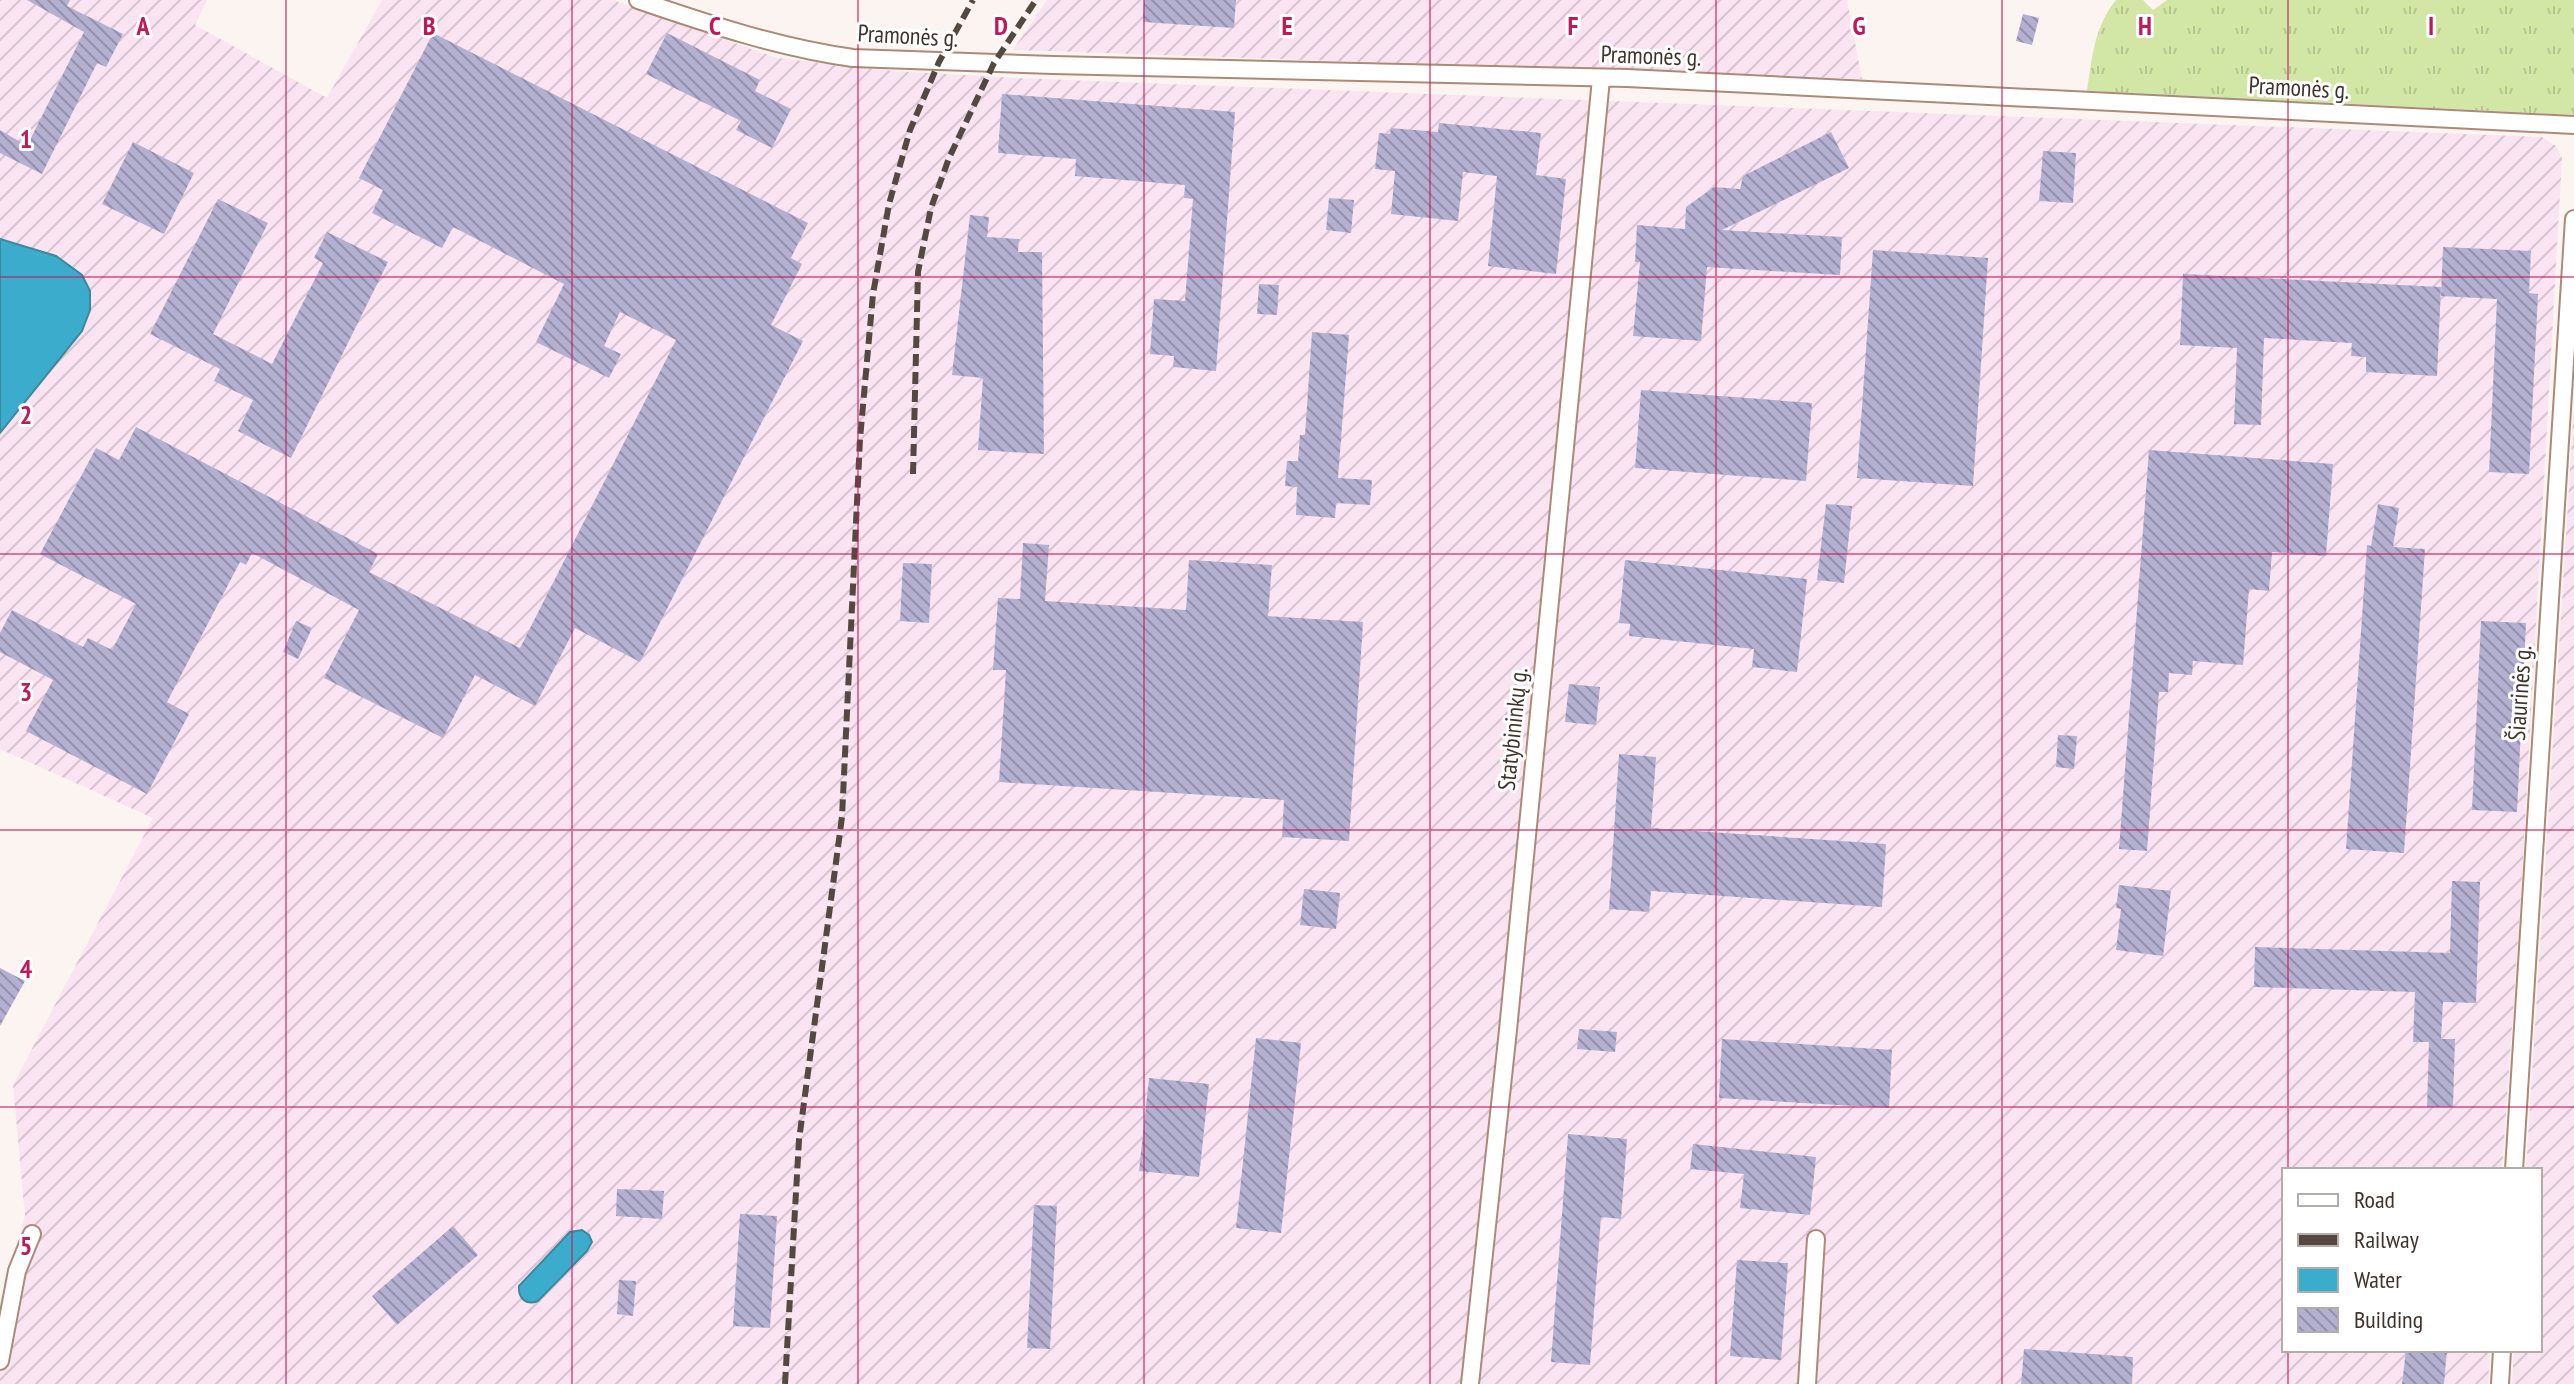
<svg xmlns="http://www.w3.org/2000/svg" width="2574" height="1384" viewBox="0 0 2574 1384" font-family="'PT Sans Narrow',sans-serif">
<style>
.industrial{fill:url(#industrial-furrows)}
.grass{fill:url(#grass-tufts)}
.water{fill:#3caccd;stroke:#3d889c;stroke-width:2}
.building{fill:url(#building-back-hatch)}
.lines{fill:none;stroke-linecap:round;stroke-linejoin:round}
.minor-casing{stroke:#ab8a78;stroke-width:20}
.minor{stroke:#fff;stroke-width:16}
.rail{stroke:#554841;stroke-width:6;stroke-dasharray:12 6;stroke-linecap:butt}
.grid{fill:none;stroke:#c2185b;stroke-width:2;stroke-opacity:0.55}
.labels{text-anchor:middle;stroke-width:6;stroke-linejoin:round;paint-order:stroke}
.street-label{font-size:24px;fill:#40332b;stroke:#fff}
.grid-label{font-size:26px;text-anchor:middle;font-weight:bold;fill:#c2185b;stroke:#fff;stroke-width:6;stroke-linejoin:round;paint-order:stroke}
</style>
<defs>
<pattern id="industrial-furrows" width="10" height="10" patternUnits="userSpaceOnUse" patternTransform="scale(2)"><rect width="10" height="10" fill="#fae4f2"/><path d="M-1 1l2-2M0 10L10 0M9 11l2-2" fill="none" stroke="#d7c4d0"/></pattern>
<pattern id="grass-tufts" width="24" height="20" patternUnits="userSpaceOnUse" patternTransform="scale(2)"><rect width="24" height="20" fill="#d2e7a6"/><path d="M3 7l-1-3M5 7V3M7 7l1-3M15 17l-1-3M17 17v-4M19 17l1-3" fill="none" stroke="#b5c78f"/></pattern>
<pattern id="building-back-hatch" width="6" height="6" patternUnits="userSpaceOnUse" patternTransform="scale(2)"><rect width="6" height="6" fill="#b4b0d2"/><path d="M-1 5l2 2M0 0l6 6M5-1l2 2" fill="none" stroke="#9490ab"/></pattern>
</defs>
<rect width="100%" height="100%" fill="#fbf4f0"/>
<path class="industrial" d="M0,0H207L195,25L327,98L382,0H613L777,58L894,71L1016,78L2542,137L2556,146L2562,158L2520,910L2502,1170H2284V1350H2490L2488,1384H0V1313L25,1216L13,1085L153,818L0,749V433L82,331L17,243L0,239Z
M1047,0H1847L1862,79L1013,50Z
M2574,408V1384H2512L2514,1350H2540V1170H2526Z"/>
<path class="grass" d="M2116,0H2143L2153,10L2167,0H2574V115L2087,91C2092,58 2094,27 2116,0Z"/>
<path class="water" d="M0,239L56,256L82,275L90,291V310L82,331L0,433Z
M582,1230L589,1235L592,1242L587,1251L538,1301C526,1306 518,1298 519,1286L570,1232Z"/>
<path class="building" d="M27,0H70L67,6L123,34L106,67L97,63L42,174L0,153V130L27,146L84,32Z
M1144,0H1236L1234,28L1143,22Z
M2023,14L2039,18L2032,45L2016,41Z
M433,33L808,223L791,258L802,264L771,325L803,341L640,662L575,628L535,706L475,675L443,738L324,678L359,610L252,553L246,565L240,562L167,702L189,714L147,794L26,731L53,680L0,652V633L12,610L83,647L88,638L112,650L136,604L40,554L96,448L119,460L136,427L378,554L369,572L520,648L676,340L620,312L604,346L621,354L609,378L536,342L564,284L453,227L442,248L372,213L383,190L359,178Z
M667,33L760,80L755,91L791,109L772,148L736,130L741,121L646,74Z
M1002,94L1235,112L1216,371L1173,367L1174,356L1150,354L1154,299L1185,301L1193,199L1184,198L1185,185L1075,176L1076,159L998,153Z
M1439,123L1541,133L1536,175L1566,179L1556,274L1488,266L1497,176L1463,172L1458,221L1391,214L1395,171L1375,169L1379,133L1390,134L1391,128L1438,132Z
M1831,132L1849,168L1722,230L1842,237L1840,275L1707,267L1701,341L1633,336L1640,262H1635L1637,225L1685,229L1686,207L1714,187L1740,189L1743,176Z
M133,142L194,173L164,234L102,204Z
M2043,151L2076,153L2073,203L2039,201Z
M1329,198L1354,200L1351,233L1326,230Z
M218,199L268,223L213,334L272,364L323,263L314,258L327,232L388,262L291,458L238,431L253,400L214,381L220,369L150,334Z
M970,215L989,217L987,237L1019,239L1018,252H1042L1044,454L978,450L983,378L952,375Z
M2443,247L2531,251L2529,293L2538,294L2529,474L2489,472L2497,299L2441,296Z
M1873,250L1988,258L1973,486L1857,478Z
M2183,274L2441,287L2437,376L2366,372V357L2351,356L2352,343L2264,338L2261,425L2234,424L2237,348L2180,345Z
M1259,284L1279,285L1277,315L1257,314Z
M1312,332L1349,335L1338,478L1372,480L1370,505L1336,503L1335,518L1296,515L1297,487L1285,486L1287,461H1298L1300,435H1305Z
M1641,390L1812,403L1806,481L1635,468Z
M2149,450L2333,464L2326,556L2272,552L2269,591L2249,589L2243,665L2193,661L2192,675L2169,673L2168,692H2159L2147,851L2119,849Z
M1826,504L1852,506L1844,583L1817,580Z
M2378,504L2399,508L2393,547L2425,549L2404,853L2346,849L2367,545L2371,546Z
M1023,543L1049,545L1045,601L1186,610L1189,560L1272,565L1268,616L1363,622L1349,841L1282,837L1284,800L999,782L1006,670H993L998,598L1020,599Z
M1625,560L1807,579L1797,672L1752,667L1754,649L1629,636L1630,624L1619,623Z
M903,563L932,564L929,623L900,621Z
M296,621L312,628L298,659L283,652Z
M2481,621L2526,623L2517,812L2472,810Z
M1569,684L1600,687L1596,725L1565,722Z
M2058,735L2077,736L2074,769L2056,767Z
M1619,754L1656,757L1651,828L1886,844L1882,907L1651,891L1649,912L1609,909Z
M2452,881L2480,882L2476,1003L2443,1002L2441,1039H2455L2453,1107H2427L2429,1042H2413L2415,992L2254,987L2255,947L2450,953Z
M2119,885L2171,891L2163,956L2116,950L2121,909L2116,908Z
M1304,889L1340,893L1336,929L1300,925Z
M0,968L25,981L0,1026Z
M1579,1029L1617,1032L1615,1052L1577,1049Z
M1256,1038L1301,1043L1281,1233L1236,1228Z
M1722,1039L1892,1050L1889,1108L1719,1098Z
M1149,1078L1209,1084L1199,1177L1139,1171Z
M1568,1134L1627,1139L1621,1219L1601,1217L1590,1365L1551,1362Z
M1693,1144L1816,1157L1810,1215L1740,1208L1744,1174L1690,1169Z
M617,1189L664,1191L662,1219L616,1216Z
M1034,1205L1057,1206L1050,1349L1027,1348Z
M740,1214L777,1216L770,1328L733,1326Z
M453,1226L478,1255L397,1325L372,1296Z
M1737,1260L1788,1263L1781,1360L1730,1356Z
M619,1280L636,1281L633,1316L617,1314Z
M2024,1349L2133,1357L2132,1384H2021Z
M2406,1350H2447L2444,1384H2402Z"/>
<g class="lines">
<defs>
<path id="minor" d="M638,0C708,24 780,48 853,58L1053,65L1627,78L2574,125
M2514,1170L2574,219
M0,1361L17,1271L32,1234
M1470,1384L1508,1030L1601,79
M1807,1384L1816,1239
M2500,1384L2502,1350"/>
</defs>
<use href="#minor" class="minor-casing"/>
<use href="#minor" class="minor"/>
<path class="rail" d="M913,474L918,272L931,208L949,158L994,63L1036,0
M785,1384L799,1140L842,817L860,439L873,294L889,204L910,130L939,62L973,0"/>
</g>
<path class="grid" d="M286,0V1384M572,0V1384M858,0V1384M1144,0V1384M1430,0V1384M1716,0V1384M2002,0V1384M2288,0V1170M0,277H2574M0,554H2574M0,830H2574M0,1107H2574M2288,1350V1384"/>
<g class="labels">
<g class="street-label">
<text transform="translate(908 36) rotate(3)" y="8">Pramonės g.</text>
<text transform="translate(1651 56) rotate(2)" y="8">Pramonės g.</text>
<text transform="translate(2299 88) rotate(3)" y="8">Pramonės g.</text>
<text transform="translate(2520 693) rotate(-86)" y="8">Šiaurinės g.</text>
<text transform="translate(1513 729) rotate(-84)" y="8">Statybininkų g.</text>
</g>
</g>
<g class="grid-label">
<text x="143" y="35">A</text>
<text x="429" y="35">B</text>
<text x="715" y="35">C</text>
<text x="1001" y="35">D</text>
<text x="1287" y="35">E</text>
<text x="1573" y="35">F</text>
<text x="1859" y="35">G</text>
<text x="2145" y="35">H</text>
<text x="2431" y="35">I</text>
<text x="26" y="148">1</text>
<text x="26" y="424">2</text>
<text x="26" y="701">3</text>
<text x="26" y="978">4</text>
<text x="26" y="1255">5</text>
</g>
<rect x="2282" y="1168" width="260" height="184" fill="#ffffff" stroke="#b3adaa" stroke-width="2"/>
<rect x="2298" y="1194" width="40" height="12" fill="#ffffff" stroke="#b3adaa" stroke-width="2"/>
<text x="2354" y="1208" font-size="24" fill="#40332b">Road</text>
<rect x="2298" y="1234" width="40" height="12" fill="#554841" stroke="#b3adaa" stroke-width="2"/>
<text x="2354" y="1248" font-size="24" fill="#40332b">Railway</text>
<rect x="2298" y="1268" width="40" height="24" fill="#3caccd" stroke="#b3adaa" stroke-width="2"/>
<text x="2354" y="1288" font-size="24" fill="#40332b">Water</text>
<rect x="2298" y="1308" width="40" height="24" fill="url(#building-back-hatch)" stroke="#b3adaa" stroke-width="2"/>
<text x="2354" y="1328" font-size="24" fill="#40332b">Building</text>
</svg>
